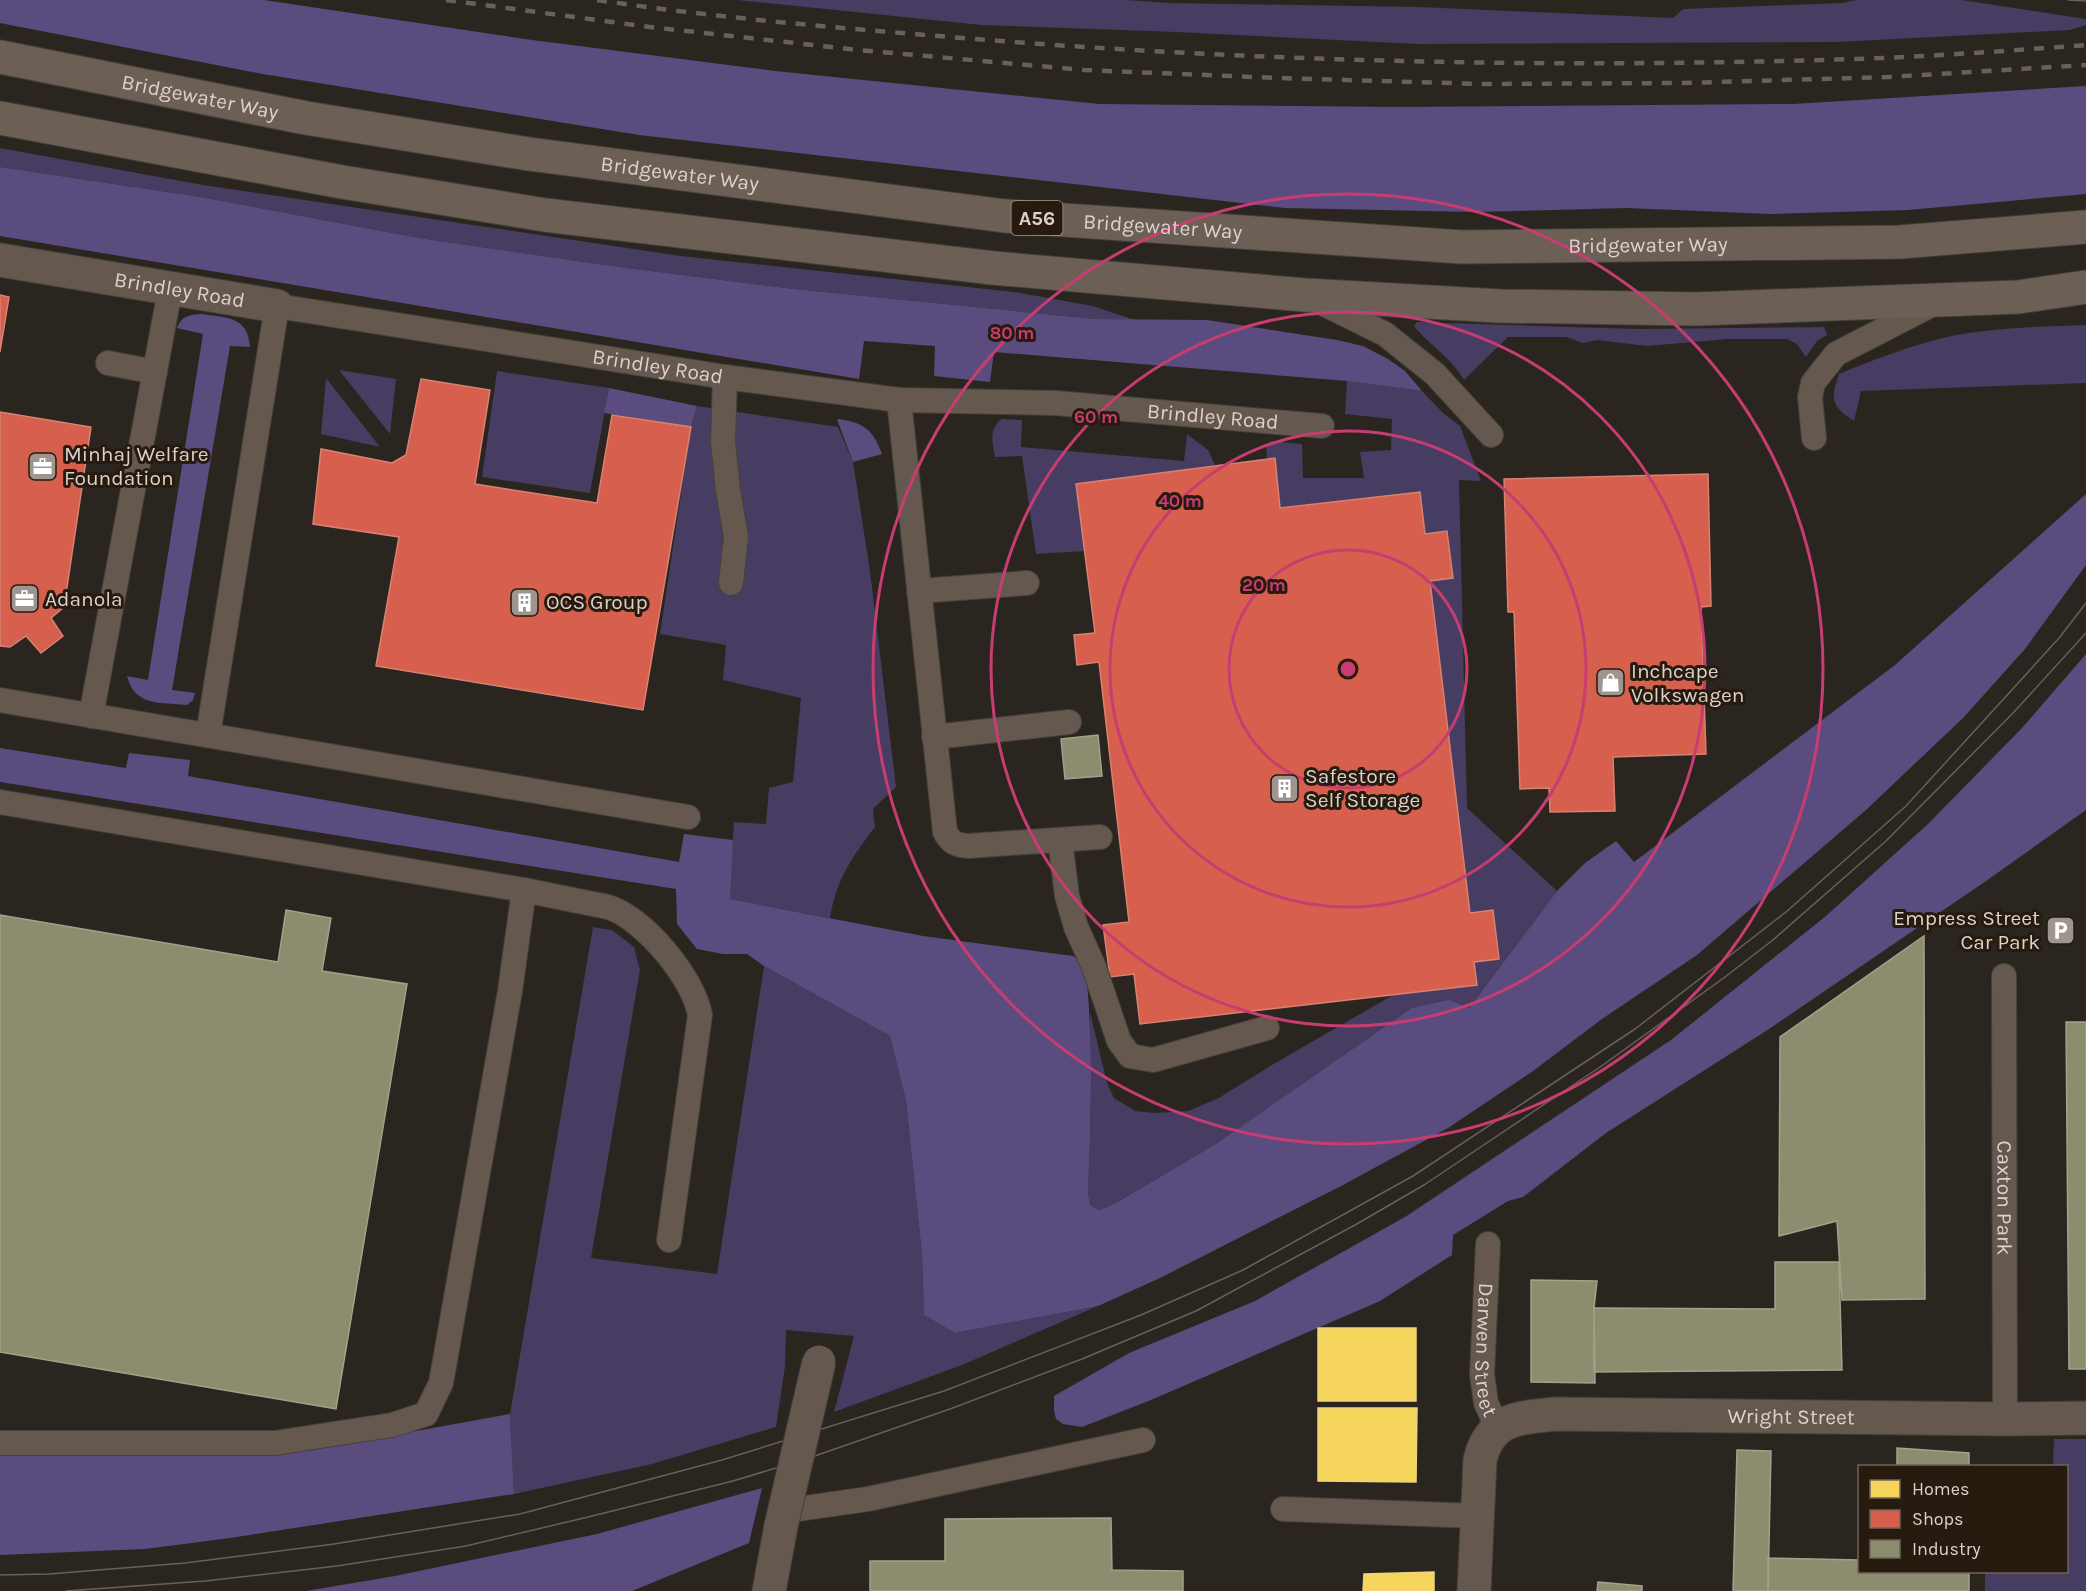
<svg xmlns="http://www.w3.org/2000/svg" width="2086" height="1591" viewBox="0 0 2086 1591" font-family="Karla,sans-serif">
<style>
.green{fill:#473c61}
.forest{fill:#5a4c7f}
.homes{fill:#f6d55c;stroke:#eed47d;stroke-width:1.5}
.shops{fill:#d6604d;stroke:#d88273;stroke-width:1.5}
.industry{fill:#8c8c6e;stroke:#a4a18a;stroke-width:1.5}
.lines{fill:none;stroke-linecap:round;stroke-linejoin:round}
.lane-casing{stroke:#46413b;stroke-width:26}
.street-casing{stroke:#46413b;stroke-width:35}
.highway-casing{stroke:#46413b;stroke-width:35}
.lane{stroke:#65584e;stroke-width:24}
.street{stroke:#65584e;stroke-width:33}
.highway{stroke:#6c6056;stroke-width:33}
.tram{stroke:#69605a;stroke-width:1.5}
.rail{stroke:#69605a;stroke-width:4.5;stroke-dasharray:10 10;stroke-linecap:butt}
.street-bridge-casing{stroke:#46413b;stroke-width:35;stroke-linecap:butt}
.street-bridge{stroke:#65584e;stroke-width:33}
.ring{fill:none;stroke:#c73d71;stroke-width:3}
.labels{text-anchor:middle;stroke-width:6;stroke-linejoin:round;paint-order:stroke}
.shield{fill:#271a0f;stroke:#a69b93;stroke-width:1.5}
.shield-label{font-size:20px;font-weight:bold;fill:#dcd2cb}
.street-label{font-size:21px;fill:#dcd2cb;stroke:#271a0f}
.poi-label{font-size:21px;fill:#dcd2cb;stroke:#271a0f;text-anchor:start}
.centre{fill:#c73d71;stroke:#271a0f;stroke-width:3}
.ring-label{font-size:18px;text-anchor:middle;font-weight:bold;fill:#c73d71;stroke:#271a0f;stroke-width:6;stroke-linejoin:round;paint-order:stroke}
</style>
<rect width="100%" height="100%" fill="#2b251f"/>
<path class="green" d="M737,0H1126L1169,3L1419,7L1673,18L1683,9L1842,3L1857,0H1961L2086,19V25L2070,30L1838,42L1418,44L1176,32L982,25Z
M0,148L203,185L681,256L1014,292L1093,306L1135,320L1095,319L794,289L619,267L419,238L201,197L0,167Z
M1417,322L1638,329L1824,327L1827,335L1817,341L1806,357L1797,344L1787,339H1728L1647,346L1597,340L1583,343L1567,337H1508L1464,380C1451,357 1430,346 1414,326Z
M2086,325V383L1861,391L1854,421C1831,406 1830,400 1839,374C1872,360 1905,348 1939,339C1987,327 2037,327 2086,325Z
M339,370L396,379L390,434Z
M497,371L609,388L590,493L482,477Z
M326,378L380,447L321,434Z
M1347,381L1422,391L1443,413L1460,426L1481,481L1459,480L1467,808L1557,891L1469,1008L1219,1142L1114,1204L1099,1210L1091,1206L1088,1194L1091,1112L1090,1012L1107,1083L1114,1098L1135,1111L1155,1113L1188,1111L1217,1099L1277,1062L1393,995L1477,985L1474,962L1499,959L1493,911L1470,913L1430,581L1453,578L1448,531L1425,534L1420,492L1280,508L1275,458H1267L1266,447L1271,441L1302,444L1303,478H1364L1360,452L1391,450L1392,419L1345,414Z
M697,406L838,427L853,462L870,571L896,787L873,809L875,827C852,857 836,880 830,918L729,899L734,822L766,824L769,788L793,782L801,698L723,680L726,645L660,634L691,427Z
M1002,419L1022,420L1021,447L1184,461L1187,434L1208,450L1215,465L1077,484L1085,551L1036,554L1022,456L995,457C992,444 989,427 1002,419Z
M593,927L612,930L634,947L640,970L591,1258L717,1274L764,966L890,1036L906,1101L922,1255L924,1315L955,1333L1098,1306L962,1365L834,1412L854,1336L786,1330L785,1366L776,1427L652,1464L514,1494L510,1414Z
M2054,1439H2086V1591H1985V1572H2066V1466H2053Z"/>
<path class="forest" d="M0,0H264L532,40L775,71L1099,104L1399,107L1793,104L2086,86V194L1908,210L1770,214L1627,208L1475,212L1285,208L639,135L263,74L0,23Z
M0,167L201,197L419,238L619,267L794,289L1095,319L1207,320L1337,340L1363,346L1388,359L1405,371L1422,391L1347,381L994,352L990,382L934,376L935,346L864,341L859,379L0,236Z
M202,314C227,318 248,316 250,347L230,346L172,690L195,693L193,700L187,705C160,702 135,707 127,676L148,680L203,334L177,328C182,315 190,315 202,314Z
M609,388L697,406L691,427L604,413Z
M837,419C863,422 873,429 882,454L853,462Z
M2086,494V565L2025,649L1963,718L1866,810L1697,955L1602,1019L1533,1071L1448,1128L1343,1185L1160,1278L1098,1306L955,1333L924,1315L922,1255L906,1101L890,1036L764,966L747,954H723L697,949L677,924L676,889L0,782V748L126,768L129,753L190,760L188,776L679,862L684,834L733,840L730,899L923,936L1073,956L1085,964C1094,1040 1091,1117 1088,1194L1091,1206L1099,1210L1114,1204L1219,1142L1412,1008L1449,1000L1469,1008L1557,891L1585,863L1616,841L1634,862L1895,665Z
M2086,654V810L1986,881L1769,1029L1606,1133L1523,1197L1508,1201L1453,1235L1452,1255L1380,1301L1151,1400L1082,1427L1063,1424L1056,1419L1054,1411V1396L1129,1353L1255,1301L1405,1217L1671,1040L1826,916L1928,824L2022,728Z
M510,1414L514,1494L230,1538L145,1549L0,1555V1454L306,1451Z
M762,1488L749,1543L632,1591H306L395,1576L597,1534Z"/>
<path class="homes" d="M1318,1328H1416V1401H1318Z
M1318,1408H1417L1416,1482L1318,1481Z
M1434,1572V1591H1363L1364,1574Z"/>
<path class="shops" d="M0,295L9,297L0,352Z
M421,379L490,390L475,484L597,503L612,415L691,427L643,710L376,666L399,537L313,524L321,449L392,463L406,455Z
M0,412L91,427L64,607L51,618L63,636L41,653L26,636L10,647L0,646Z
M1275,458L1280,508L1420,492L1425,534L1447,531L1453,578L1430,581L1470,913L1493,910L1499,959L1474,962L1477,985L1140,1024L1134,974L1110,977L1103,925L1129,922L1099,662L1077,665L1074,635L1095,633L1076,484Z
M1708,474L1711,606L1701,607L1706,754L1613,757L1615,811L1550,812L1549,788L1520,789L1514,612H1508L1504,479Z"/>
<path class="industry" d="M1098,735L1102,776L1065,779L1061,739Z
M286,910L331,918L322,971L407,984L336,1409L0,1352V915L278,962Z
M1924,936L1925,1299L1842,1300L1837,1221L1779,1236L1780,1037Z
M2066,1022H2086V1369H2069Z
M1775,1262H1839L1842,1370L1594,1372V1308L1775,1309Z
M1531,1280L1597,1281L1594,1308L1595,1383L1531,1382Z
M1897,1448L1969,1453V1466H1897Z
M1737,1450L1771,1451L1768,1591H1733Z
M1111,1518L1112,1570L1183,1571V1591H870V1561H945V1519Z
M1768,1558L1860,1560V1572H1969V1591H1768Z
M1598,1582L1642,1586V1591H1597Z"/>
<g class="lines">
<defs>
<g id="lane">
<path d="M1314,299L1385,334L1435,374L1491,435"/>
<path d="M108,363L155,372"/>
<path d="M725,377L723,442L728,490L736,537L731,583"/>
<path d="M899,400L945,832C950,842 956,845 968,846L1100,837"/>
<path d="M1814,438L1810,397L1813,383L1836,354L1935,303"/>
<path d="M919,591L1027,583"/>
<path d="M0,700L688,817"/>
<path d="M91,716L170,290"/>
<path id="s1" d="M208,735L277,306L725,377L899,400L1056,403L1322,426"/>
<path d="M934,737L1069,722"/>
<path d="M0,802L524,890L510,991L441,1383L426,1414L392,1425L275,1443H0"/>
<path d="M1060,840L1067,896L1076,927L1094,967L1119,1041L1130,1056L1153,1060L1267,1028"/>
<path d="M524,890C544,894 564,898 583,902C592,904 602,905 611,908C646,921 694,979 700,1015L669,1240"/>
<path id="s2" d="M2004,976L2005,1419"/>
<path id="s3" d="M1488,1244L1482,1374L1486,1403L1498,1429"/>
<path d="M1283,1509L1478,1516"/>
<path d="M784,1511L868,1499L1143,1440"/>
</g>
<g id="street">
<path id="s4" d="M0,260L277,306"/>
<path d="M769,1591L781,1526"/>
<path id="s5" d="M1474,1591L1480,1460C1490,1418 1518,1418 1555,1414L2005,1419L2086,1418"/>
</g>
<g id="highway">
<path id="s6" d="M0,57L306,118L529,154L1005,216L1462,247L1900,242L2086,227"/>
<path d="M0,118L342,182L545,215L993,268L1305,295L1500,306L1696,309L2018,297L2086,287"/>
</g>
</defs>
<use href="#lane" class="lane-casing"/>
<use href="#street" class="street-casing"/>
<use href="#highway" class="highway-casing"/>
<use href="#lane" class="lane"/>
<use href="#street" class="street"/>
<use href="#highway" class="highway"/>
<path class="tram" d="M2068,0L2086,1
M0,1575L49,1574L185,1563L334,1544L520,1514L722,1460L944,1391L1141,1315L1243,1270L1413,1176L1635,1029L1786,912L1906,806L2060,637L2086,603
M66,1591L205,1581L337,1566L466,1546L588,1517L733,1481L809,1458L950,1409L1082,1359L1196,1311L1355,1225L1424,1185L1603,1065L1725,977L1773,940L1886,841L2014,712L2086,633"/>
<path class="rail" d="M446,0L650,27L858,50L1084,70L1279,78L1482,84L1683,83L1889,77L2086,65
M597,0C718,18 840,28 962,38C1269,63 1576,69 1884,58C1951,55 2019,50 2086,45"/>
<defs>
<path id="street-bridge" d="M781,1526L819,1362"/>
</defs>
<use href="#street-bridge" class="street-bridge-casing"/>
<use href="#street-bridge" class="street-bridge"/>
</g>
<g class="ring">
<circle cx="1348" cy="669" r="119"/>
<circle cx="1348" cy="669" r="238"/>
<circle cx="1348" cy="669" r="357"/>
<circle cx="1348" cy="669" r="475"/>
</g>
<defs>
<symbol id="office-square" viewBox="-11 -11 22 22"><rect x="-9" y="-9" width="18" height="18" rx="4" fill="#9e958f" stroke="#271a0f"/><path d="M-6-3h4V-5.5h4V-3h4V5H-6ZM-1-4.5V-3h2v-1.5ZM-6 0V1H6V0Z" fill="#fff"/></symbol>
<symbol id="building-square" viewBox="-11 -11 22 22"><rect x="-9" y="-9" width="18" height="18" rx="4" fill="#9e958f" stroke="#271a0f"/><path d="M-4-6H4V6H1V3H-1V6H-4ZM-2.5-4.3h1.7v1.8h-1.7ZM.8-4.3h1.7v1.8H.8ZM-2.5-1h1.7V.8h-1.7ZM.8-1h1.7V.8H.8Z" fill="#fff"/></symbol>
<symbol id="shop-square" viewBox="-11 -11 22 22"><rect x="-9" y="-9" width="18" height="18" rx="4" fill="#9e958f" stroke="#271a0f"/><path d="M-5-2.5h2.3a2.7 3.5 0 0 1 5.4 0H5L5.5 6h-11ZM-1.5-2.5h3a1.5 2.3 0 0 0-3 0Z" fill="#fff"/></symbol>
<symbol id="parking-square" viewBox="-11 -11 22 22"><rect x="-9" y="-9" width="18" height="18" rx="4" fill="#9e958f" stroke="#271a0f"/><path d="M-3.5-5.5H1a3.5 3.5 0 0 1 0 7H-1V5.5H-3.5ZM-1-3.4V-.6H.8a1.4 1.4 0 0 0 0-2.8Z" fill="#fff"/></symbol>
</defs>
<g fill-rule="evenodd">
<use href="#office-square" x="26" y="450" width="33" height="33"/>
<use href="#office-square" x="8" y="582" width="33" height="33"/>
<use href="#building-square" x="508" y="586" width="33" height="33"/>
<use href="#shop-square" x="1594" y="666" width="33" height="33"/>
<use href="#building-square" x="1268" y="772" width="33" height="33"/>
<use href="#parking-square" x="2044" y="914" width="33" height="33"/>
</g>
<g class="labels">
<rect class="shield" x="1011.5" y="201" width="51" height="34" rx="4.5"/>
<g class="shield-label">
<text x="1037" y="225">A56</text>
</g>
<g class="street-label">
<text dy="7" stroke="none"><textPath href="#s6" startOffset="204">Bridgewater Way</textPath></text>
<text dy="7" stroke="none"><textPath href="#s6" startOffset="690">Bridgewater Way</textPath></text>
<text dy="7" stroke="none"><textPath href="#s6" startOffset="1176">Bridgewater Way</textPath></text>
<text dy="7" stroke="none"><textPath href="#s6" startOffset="1662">Bridgewater Way</textPath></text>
<text dy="7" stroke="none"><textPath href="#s4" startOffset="182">Brindley Road</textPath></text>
<text dy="7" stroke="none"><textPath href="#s1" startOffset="820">Brindley Road</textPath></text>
<text dy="7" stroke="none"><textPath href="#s1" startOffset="1378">Brindley Road</textPath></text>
<text dy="7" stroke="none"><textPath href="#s2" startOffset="222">Caxton Park</textPath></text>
<text dy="7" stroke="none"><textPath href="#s3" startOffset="106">Darwen Street</textPath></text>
<text dy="7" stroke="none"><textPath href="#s5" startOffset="464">Wright Street</textPath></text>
</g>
<g class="poi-label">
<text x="64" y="461">Minhaj Welfare<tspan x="64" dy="24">Foundation</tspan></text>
<text x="45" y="606">Adanola</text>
<text x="546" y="609">OCS Group</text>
<text x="1631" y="678">Inchcape<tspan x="1631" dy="24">Volkswagen</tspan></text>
<text x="1305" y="783">Safestore<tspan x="1305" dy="24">Self Storage</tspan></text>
<text x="2040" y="925" text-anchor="end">Empress Street<tspan x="2040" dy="24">Car Park</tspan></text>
</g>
</g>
<circle cx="1348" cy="669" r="9" class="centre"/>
<g class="ring-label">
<text x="1012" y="339">80 m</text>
<text x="1096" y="423">60 m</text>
<text x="1180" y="507">40 m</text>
<text x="1264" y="591">20 m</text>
</g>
<rect x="1858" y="1465" width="210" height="108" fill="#271a0f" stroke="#6f645a" stroke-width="1.5"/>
<rect x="1870" y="1480" width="30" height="18" fill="#f6d55c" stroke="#6f645a" stroke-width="1.5"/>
<text x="1912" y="1495" font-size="18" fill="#dcd2cb">Homes</text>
<rect x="1870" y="1510" width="30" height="18" fill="#d6604d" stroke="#6f645a" stroke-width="1.5"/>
<text x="1912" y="1525" font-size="18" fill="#dcd2cb">Shops</text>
<rect x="1870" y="1540" width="30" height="18" fill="#8c8c6e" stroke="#6f645a" stroke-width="1.5"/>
<text x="1912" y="1555" font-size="18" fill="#dcd2cb">Industry</text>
</svg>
